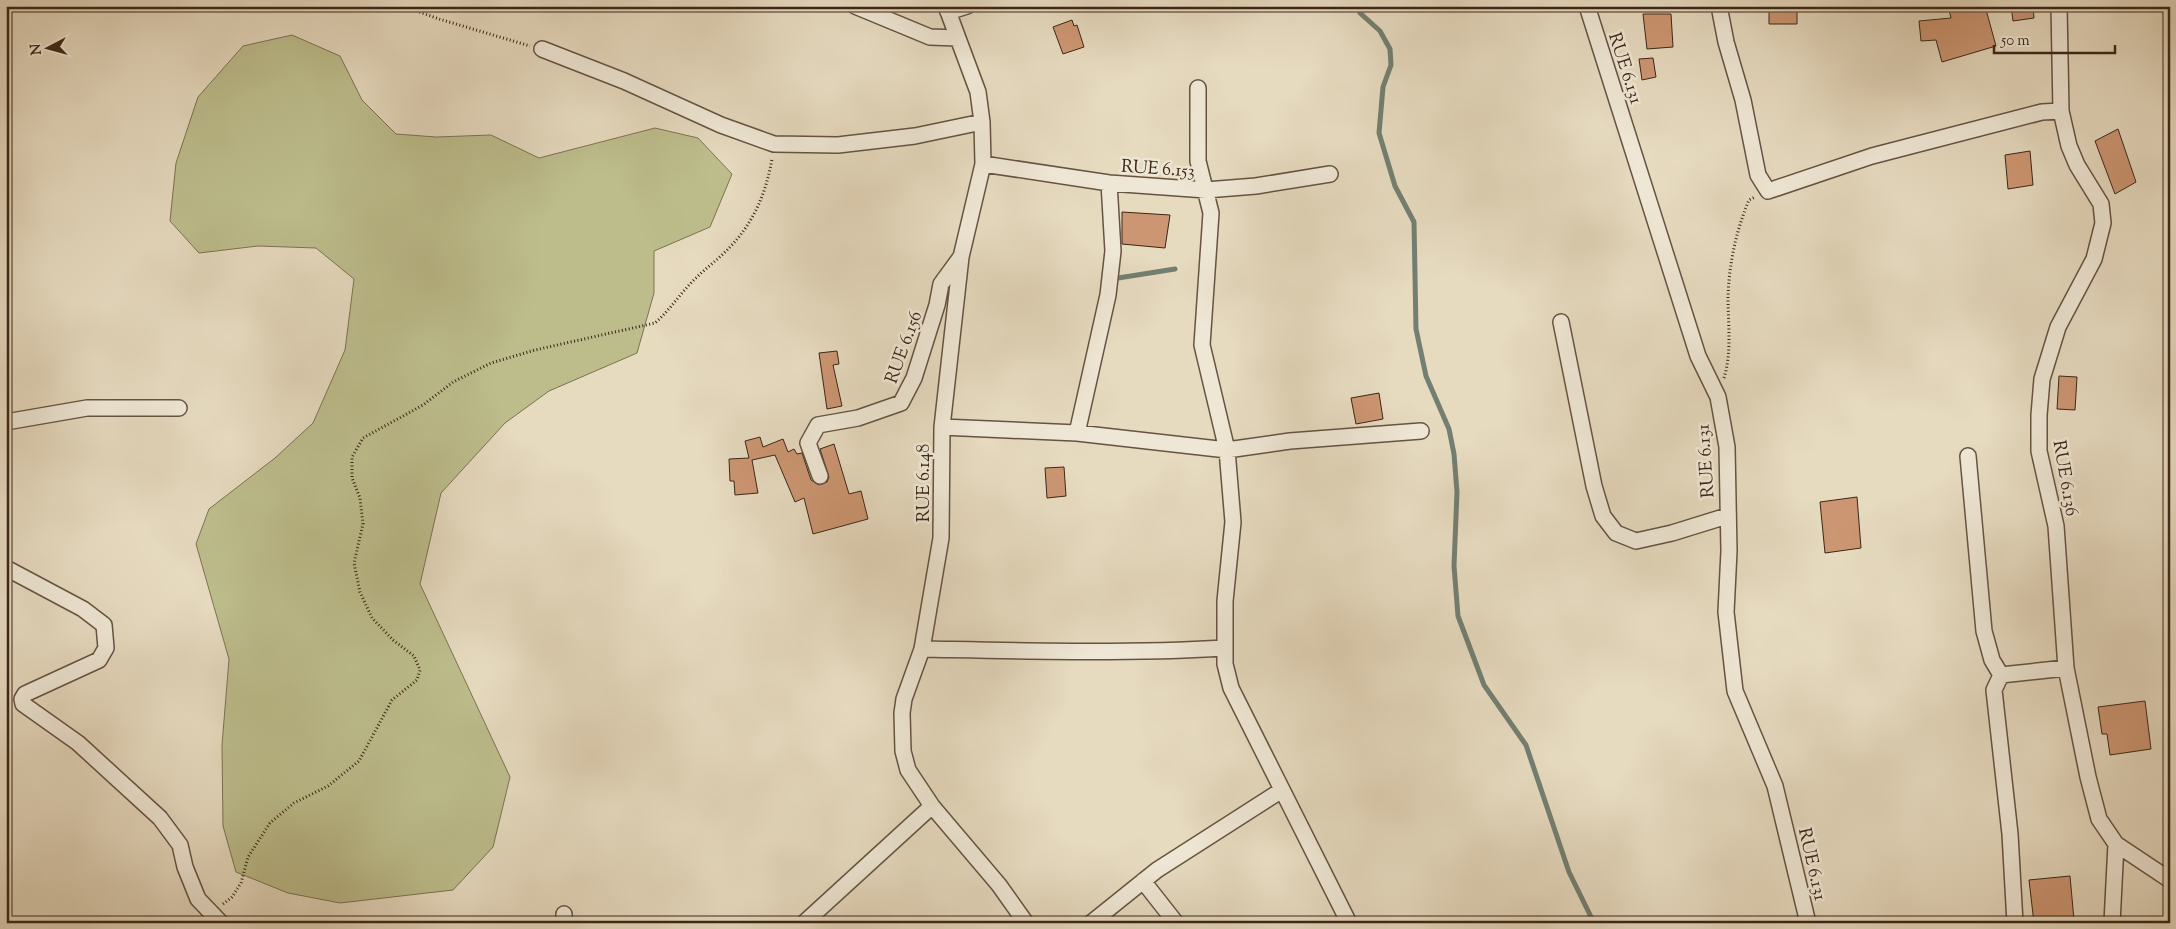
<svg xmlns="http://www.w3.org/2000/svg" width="2176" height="929" viewBox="0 0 2176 929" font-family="'Sorts Mill Goudy',serif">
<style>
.green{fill:#bdbd8c;stroke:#7c7252}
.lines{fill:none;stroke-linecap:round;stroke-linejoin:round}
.stream{stroke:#737f72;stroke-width:5}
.building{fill:#cc9672;stroke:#3c2618}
.street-casing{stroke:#665342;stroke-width:18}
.path{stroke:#3c2618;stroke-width:3;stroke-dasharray:1 2.5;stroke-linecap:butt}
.street{stroke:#efe7d5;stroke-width:15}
.labels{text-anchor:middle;stroke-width:5;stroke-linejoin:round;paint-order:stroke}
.street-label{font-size:18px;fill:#3c2618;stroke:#efe7d5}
</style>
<rect width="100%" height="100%" fill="#e6dabf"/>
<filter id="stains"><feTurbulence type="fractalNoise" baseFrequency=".004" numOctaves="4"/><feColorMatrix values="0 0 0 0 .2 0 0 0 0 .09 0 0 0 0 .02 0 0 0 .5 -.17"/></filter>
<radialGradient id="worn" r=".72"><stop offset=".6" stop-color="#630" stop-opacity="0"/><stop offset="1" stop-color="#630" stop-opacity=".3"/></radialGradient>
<path class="green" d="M292,35L340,56L362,100L396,134L436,137L491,135L539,158L655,128L698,138L732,174L710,227L654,251V293L637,353L549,391L505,423L441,493L420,584L510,777L493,847L453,890L340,903L288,893L236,872L223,826L222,745L229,659L196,544L209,509L275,458L313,423L345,350L354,279L316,248L258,246L199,253L170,221L176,163L198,97L243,46Z"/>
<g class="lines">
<path class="stream" d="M1357,6L1360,13L1380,31L1390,49L1391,65L1383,87L1379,133L1395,186L1414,222L1416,329L1426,376L1449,429L1454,454L1457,492L1454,566L1458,616L1484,685L1526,745L1569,872L1594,923
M1112,279L1175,269"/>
</g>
<path class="building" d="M1769,6H1797V24H1769Z
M1948,6H1985L1996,46L1942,62L1936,40L1921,41L1919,21L1951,18Z
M2011,6H2033L2034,18L2013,21Z
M1643,14H1671L1673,47L1647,49Z
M1072,20L1074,26L1077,25L1084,47L1063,54L1053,27Z
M1653,58L1656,77L1642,80L1639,59Z
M2118,129L2136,182L2115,194L2095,141Z
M2030,151L2033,185L2008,189L2005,155Z
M1122,212L1170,215L1165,248L1122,244Z
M837,351L839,364L833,365L842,406L827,409L819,353Z
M2059,376L2077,377L2075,410L2057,409Z
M1379,393L1383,419L1356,424L1351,398Z
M760,437L763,447L783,439L788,452L794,449L797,454L802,453L811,480L819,485L827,482L829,477L820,449L834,444L849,494L861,491L868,519L813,534L804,498L795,502L775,455L752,460L758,493L735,495L734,481H730L729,459L749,458L745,441Z
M1064,467L1066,496L1047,498L1045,468Z
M1857,497L1861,548L1825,553L1820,502Z
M2145,701L2151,749L2110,755L2107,734H2102L2098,707Z
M2070,876L2074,920L2034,923L2029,880Z"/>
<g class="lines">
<defs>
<path id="street" d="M855,6L930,37L958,38
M946,6L978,92L982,122L983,164L961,257L942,427L941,538L922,649L904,699L902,713L903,751L908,770L932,806L999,885L1026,923
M1587,6L1698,356L1718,397L1727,447L1729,551L1726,612L1735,691L1775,786L1808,923
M1719,6L1726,42L1743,100L1758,175L1768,191L1872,156L2042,112L2061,111
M2059,6L2061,111L2069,146L2077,165L2101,204L2103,223L2094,259L2058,327L2042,379L2039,415V451L2056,526L2066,668L2088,777L2099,819L2116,844L2170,880
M948,12L967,6
M542,49L624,81L721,125L774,144L838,145L915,136L982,122
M1198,88V161L1211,213L1202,345L1227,450L1233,522L1225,601V664L1231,688L1349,923
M983,164L1109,183L1206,190L1256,186L1330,174
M1561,322L1594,486L1603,516L1616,533L1636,541L1672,533L1727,516
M6,422L87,408H179
M942,427L1077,433L1227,450L1290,441L1421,431
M1077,433L1108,295L1113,251L1109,183
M1968,456L1984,631L1992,660L2001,675L2066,668
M820,476L808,443L818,425L858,418L901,403L914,378L937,305L941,284L960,258
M6,568L83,609L104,625L106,648L99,660L25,694L22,699L23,704L78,743L160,818L180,845L185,867L198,899L221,923
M922,649C1023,651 1124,654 1225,648
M2001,675L1994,690L2010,834L2015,923
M1143,881L1176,923
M564,914V923
M804,923L932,806
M1091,923L1157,870L1282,790
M2112,923L2116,844"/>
</defs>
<use href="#street" class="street-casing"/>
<path class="path" d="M403,6L439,19L530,46
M1724,378C1732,352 1728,324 1728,297C1729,264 1736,231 1749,200L1755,197
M223,904L232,897L241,883L248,857L270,823L294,803L328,786L359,761L392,700L417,680L420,670L414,656L393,640L372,618L360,592L354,563L363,524L360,498L352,478V457L363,438L423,405L453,382L491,363L535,350L655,323C671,309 681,292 696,278C707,267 720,258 730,247C754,222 766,193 772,159"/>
<use href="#street" class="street"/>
</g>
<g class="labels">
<g class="street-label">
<text transform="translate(1626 68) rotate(72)" y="6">RUE 6.131</text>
<text transform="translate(1158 168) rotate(4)" y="6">RUE 6.153</text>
<text transform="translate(903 347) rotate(-70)" y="6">RUE 6.156</text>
<text transform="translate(1705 461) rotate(-94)" y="6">RUE 6.131</text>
<text transform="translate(2066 478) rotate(80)" y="6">RUE 6.136</text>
<text transform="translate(923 483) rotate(-90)" y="6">RUE 6.148</text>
<text transform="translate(1813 864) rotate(77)" y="6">RUE 6.131</text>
</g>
</g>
<rect width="2176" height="929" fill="none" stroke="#e6dabf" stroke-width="25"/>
<rect x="8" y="8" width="2161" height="914" fill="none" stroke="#3c2618" stroke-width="2.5"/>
<rect x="12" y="12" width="2151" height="904" fill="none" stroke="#3c2618"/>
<g transform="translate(48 48) rotate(264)" stroke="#efe7d5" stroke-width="4" paint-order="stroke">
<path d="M0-4L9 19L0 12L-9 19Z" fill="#3c2618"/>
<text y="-8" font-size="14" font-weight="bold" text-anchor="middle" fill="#3c2618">N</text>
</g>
<path d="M1994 45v8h121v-8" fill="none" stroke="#3c2618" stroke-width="2.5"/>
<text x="2001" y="45" font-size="15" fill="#3c2618" stroke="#efe7d5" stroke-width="4" paint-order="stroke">50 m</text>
<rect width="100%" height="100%" filter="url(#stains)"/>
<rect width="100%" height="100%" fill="url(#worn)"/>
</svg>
